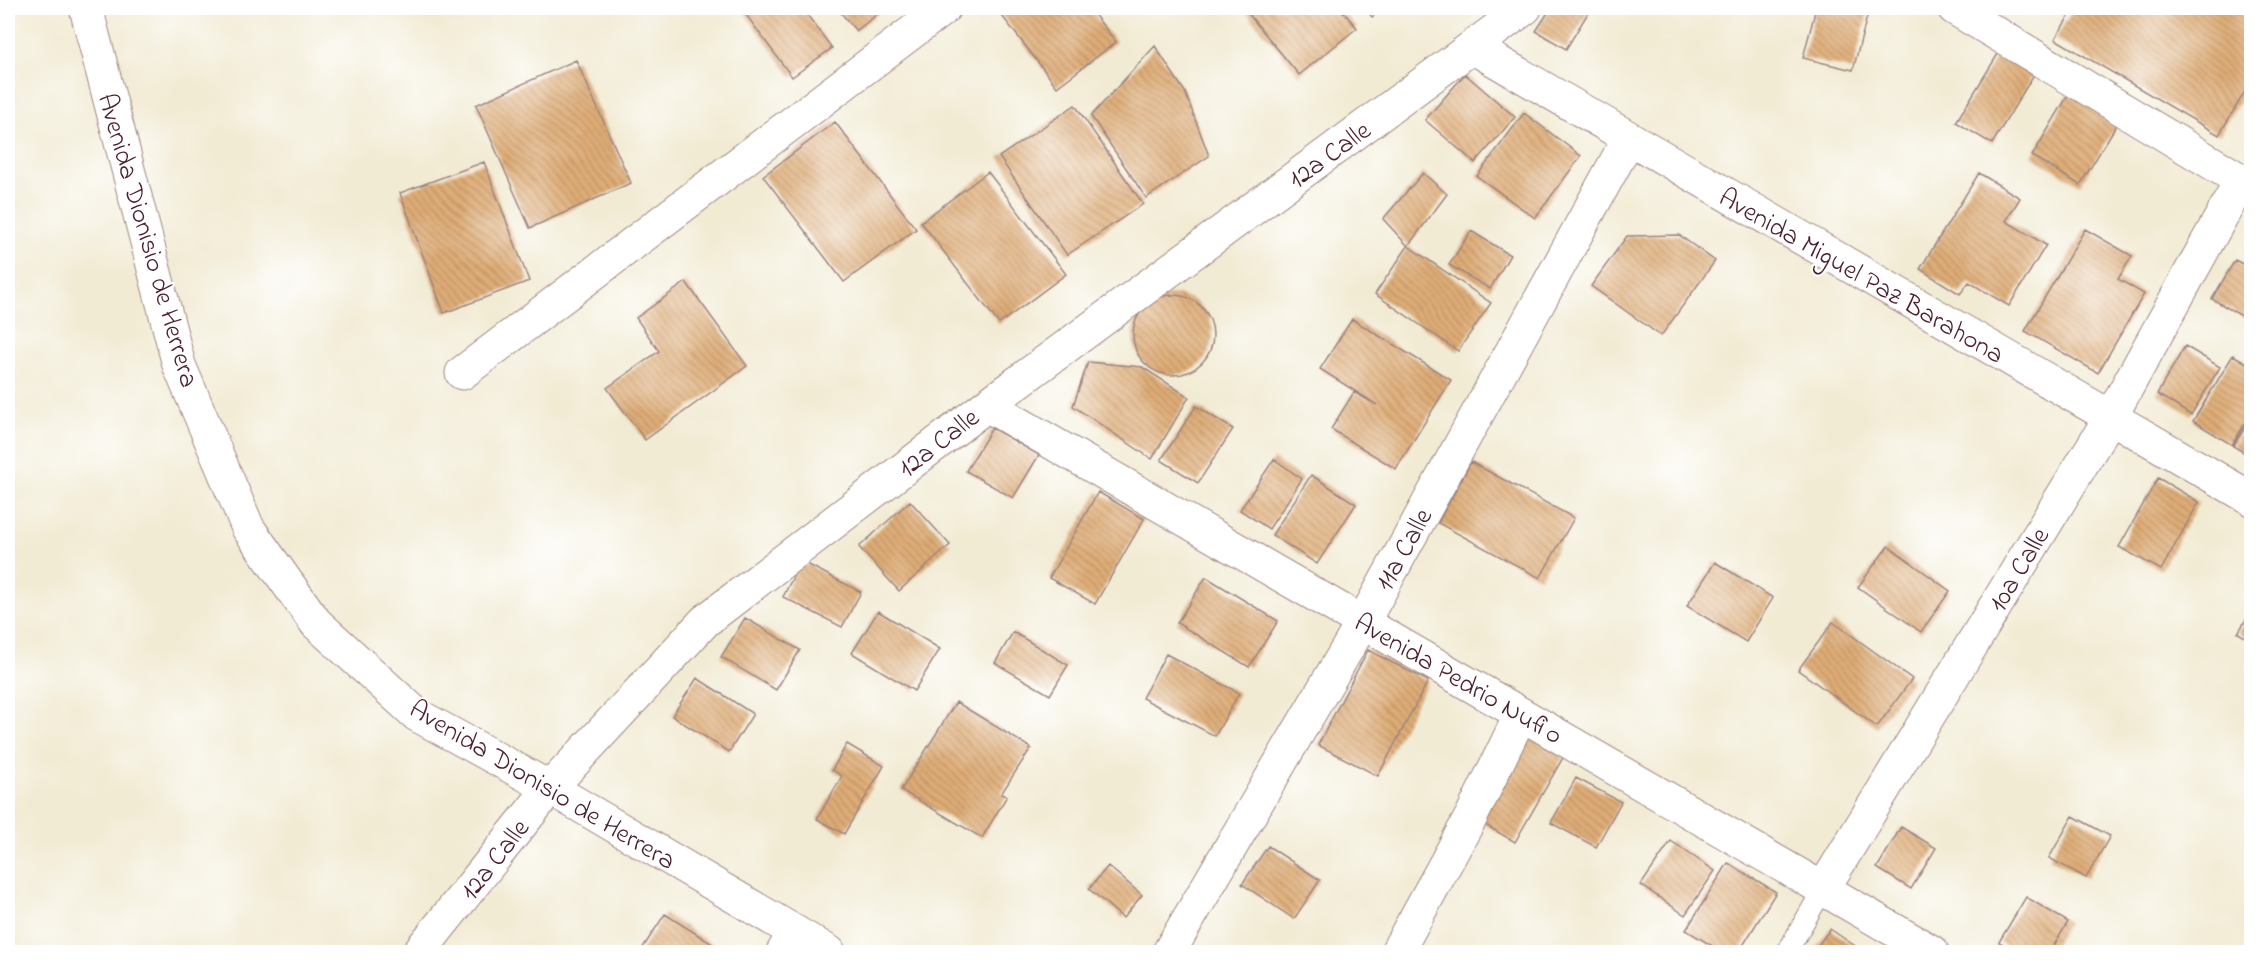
<svg xmlns="http://www.w3.org/2000/svg" width="2259" height="960" viewBox="0 0 2259 960" font-family="'Indie Flower',sans-serif">
<style>
.building{fill:url(#building-back-hatch)}
.lines{fill:none;stroke-linecap:round;stroke-linejoin:round}
.service-casing{stroke:#9e8580;stroke-width:22}
.minor-casing{stroke:#9e8580;stroke-width:35}
.tertiary-casing{stroke:#9e8580;stroke-width:35}
.service{stroke:#fff;stroke-width:20}
.minor{stroke:#fff;stroke-width:33}
.tertiary{stroke:#fff;stroke-width:33}
.labels{text-anchor:middle;stroke-width:4.5;stroke-linejoin:round;paint-order:stroke}
.street-label{font-size:27px;fill:#4a1f2b;stroke:#fff}
</style>
<defs>
<pattern id="building-back-hatch" width="6" height="6" patternUnits="userSpaceOnUse" patternTransform="scale(1.5)"><rect width="6" height="6" fill="#dfad77"/><path d="M-1 5l2 2M0 0l6 6M5-1l2 2" fill="none" stroke="#b78c62"/></pattern>
</defs>
<rect width="100%" height="100%" fill="#fff"/>
<filter id="ink" filterUnits="userSpaceOnUse"><feTurbulence type="fractalNoise" baseFrequency=".0167" numOctaves="2"/><feDisplacementMap in="SourceGraphic" scale="12" xChannelSelector="R" yChannelSelector="G"/><feConvolveMatrix kernelMatrix="1 2 1 2 8 2 1 2 1" color-interpolation-filters="sRGB"/></filter>
<filter id="wash" filterUnits="userSpaceOnUse"><feTurbulence type="fractalNoise" baseFrequency=".008" numOctaves="4" result="noise"/><feDisplacementMap in="SourceGraphic" scale="24" xChannelSelector="R" yChannelSelector="G"/><feGaussianBlur stdDeviation="1.35" result="paint"/><feColorMatrix in="noise" values="0 0 0 0 0 0 0 0 0 0 0 0 0 0 0 0 0 1.4 0 .05"/><feComposite in="paint" operator="in"/></filter>
<g filter="url(#wash)">
<rect width="100%" height="100%" fill="#f2ebd4"/>
<g id="blocks">
<path class="building" d="M741,8H802L832,48L792,77Z
M837,8H885L856,31Z
M996,8H1089L1116,42L1057,87Z
M1249,8H1340L1357,28L1299,75L1246,11Z
M1365,8H1384L1372,17Z
M1551,8H1580L1588,13L1566,49L1536,31Z
M1816,8L1869,9L1853,70L1803,58Z
M2074,8H2252V80L2219,135L2055,39Z
M1155,46L1185,92L1209,156L1146,198L1091,116Z
M2001,49L2036,71L1992,144L1956,122Z
M576,60L631,183L530,228L476,105Z
M1465,74L1515,117L1475,163L1425,120Z
M2070,92L2119,121L2080,185L2032,156Z
M1075,105L1143,204L1067,255L999,157Z
M1524,113L1581,156L1535,218L1477,176Z
M835,122L916,229L844,282L763,176Z
M484,162L529,281L444,313L400,193Z
M988,172L1066,274L999,324L921,222Z
M1423,173L1447,194L1408,246L1383,219Z
M1979,173L2020,198L2006,221L2046,245L2009,306L1969,282L1960,294L1920,269Z
M2085,229L2132,256L2118,279L2144,294L2098,373L2025,331Z
M1471,231L1510,255L1490,289L1449,265Z
M1679,235L1715,261L1661,336L1591,286L1627,236Z
M1408,246L1491,303L1458,351L1375,294Z
M2235,260L2252,269V322L2212,299Z
M686,282L747,366L645,440L607,388L659,351L636,318Z
M1133 335a40 40 0 1 1 80 0a40 40 0 1 1-80 0Z
M1352,319L1451,380L1396,469L1331,429L1354,392L1377,405L1320,369Z
M2185,346L2220,367L2191,415L2157,394Z
M2233,355L2252,366V412L2232,445L2193,421Z
M1088,362L1142,367L1189,397L1152,459L1073,406Z
M1196,406L1233,429L1198,483L1161,460Z
M2252,416V457L2233,446Z
M992,428L1039,455L1013,498L966,471Z
M1274,459L1302,479L1269,529L1240,510Z
M1471,462L1574,518L1540,578L1438,523Z
M1311,475L1356,504L1317,564L1272,535Z
M2158,478L2199,502L2161,570L2119,547Z
M1098,492L1144,519L1095,604L1049,578Z
M910,501L950,545L899,591L859,547Z
M1888,546L1950,591L1921,632L1858,587Z
M801,561L861,592L842,627L783,597Z
M1715,562L1773,598L1746,642L1687,606Z
M1206,577L1278,621L1249,667L1177,623Z
M2252,609V641L2238,633Z
M878,611L940,649L914,691L852,653Z
M745,618L800,650L776,690L721,657Z
M1833,622L1912,679L1877,727L1798,670Z
M1013,632L1068,665L1050,695L995,663Z
M1368,650L1428,681L1378,776L1318,745Z
M1166,654L1239,693L1215,736L1142,698Z
M697,678L753,714L729,752L672,716Z
M956,702L1031,748L1001,794L1007,796L982,838L901,790Z
M1520,729L1565,754L1515,842L1473,818Z
M847,744L884,766L844,834L817,819L842,776L832,770Z
M1576,778L1621,802L1596,847L1551,823Z
M2073,816L2110,836L2086,878L2049,858Z
M1901,827L1936,848L1911,889L1877,868Z
M1671,841L1715,871L1685,915L1641,885Z
M1268,846L1320,880L1294,919L1242,884Z
M1728,863L1776,892L1739,952H1722L1686,930Z
M1108,866L1142,895L1123,918L1089,889Z
M2026,897L2068,922L2050,952H2017L1999,942Z
M665,914L725,952H640Z
M1830,929L1864,952H1813Z"/>
</g>
</g>
<g filter="url(#ink)">
<use href="#blocks" fill-opacity="0" stroke="#9e8580" stroke-width="1.5"/>
<g class="lines">
<defs>
<path id="service" d="M1787,952L1823,889"/>
<path id="minor" d="M1954,8L2252,187
M1474,48L2252,499
M462,373L944,8
M987,405L1932,952
M1823,889L2110,418L2241,181
M419,952L550,788L705,621L987,405L1525,8
M783,952L795,932
M1169,952L1363,622L1628,140
M1397,952L1471,817L1521,714"/>
<path id="tertiary" d="M86,8L179,365L248,528L316,623L417,715L550,788L829,952"/>
</defs>
<use href="#service" class="service-casing"/>
<use href="#minor" class="minor-casing"/>
<use href="#tertiary" class="tertiary-casing"/>
<use href="#service" class="service"/>
<use href="#minor" class="minor"/>
<use href="#tertiary" class="tertiary"/>
</g>
</g>
<g class="labels">
<g class="street-label">
<text transform="translate(1329 154) rotate(-36)" y="9">12a Calle</text>
<text transform="translate(149 240) rotate(74)" y="9">Avenida Dionisio de Herrera</text>
<text transform="translate(1862 275) rotate(30)" y="9">Avenida Miguel Paz Barahona</text>
<text transform="translate(938 442) rotate(-38)" y="9">12a Calle</text>
<text transform="translate(1403 549) rotate(-61)" y="9">11a Calle</text>
<text transform="translate(2018 569) rotate(-59)" y="9">10a Calle</text>
<text transform="translate(1459 678) rotate(30)" y="9">Avenida Pedrio Nufio</text>
<text transform="translate(543 784) rotate(31)" y="9">Avenida Dionisio de Herrera</text>
<text transform="translate(494 859) rotate(-52)" y="9">12a Calle</text>
</g>
</g>
<rect width="2259" height="960" fill="none" stroke="#fff" stroke-width="30"/>
</svg>
